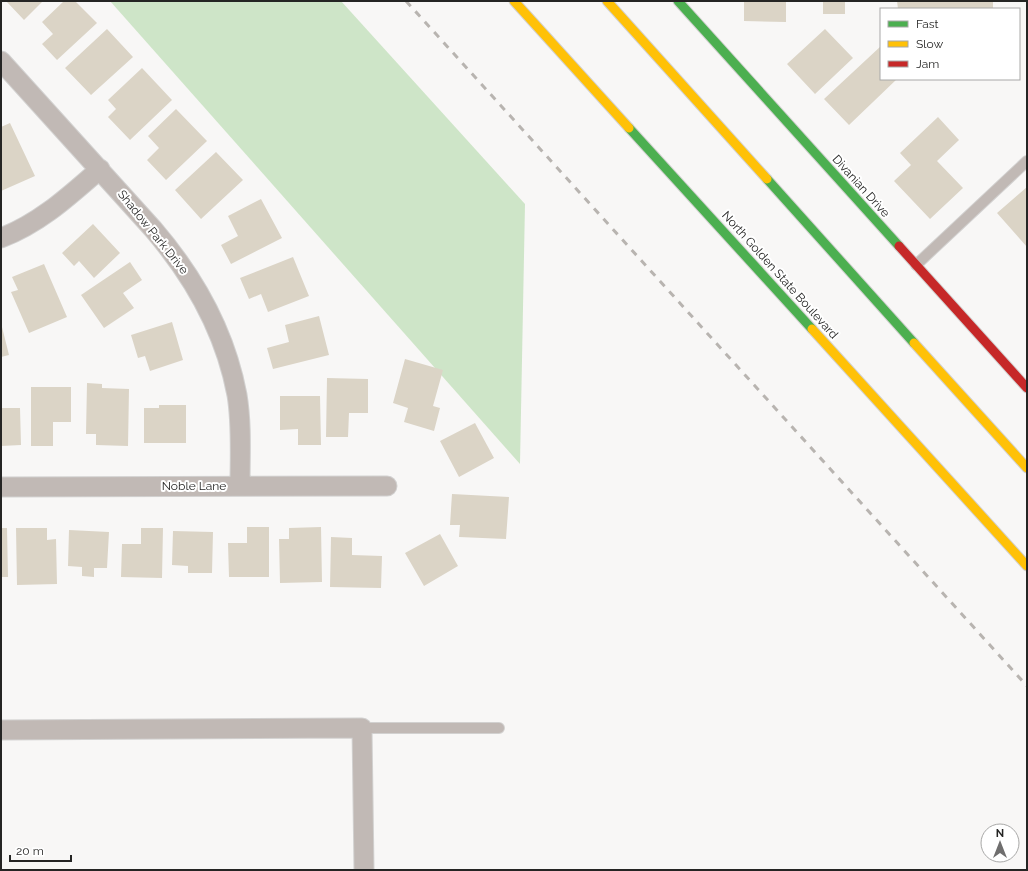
<svg xmlns="http://www.w3.org/2000/svg" width="1028" height="871" viewBox="0 0 1028 871" font-family="Raleway,sans-serif">
<style>
.green{fill:#cee5c8}
.building{fill:#dbd4c6}
.lines{fill:none;stroke-linecap:round;stroke-linejoin:round}
.lane-casing{stroke:#d2d1d0;stroke-width:12}
.street-casing{stroke:#d2d1d0;stroke-width:21}
.fast-casing{stroke:#d2d1d0;stroke-width:11}
.slow-casing{stroke:#d2d1d0;stroke-width:11}
.jam-casing{stroke:#d2d1d0;stroke-width:11}
.lane{stroke:#c1b9b5;stroke-width:10}
.street{stroke:#c1b9b5;stroke-width:19}
.fast{stroke:#4caf50;stroke-width:9}
.slow{stroke:#ffc107;stroke-width:9}
.jam{stroke:#c62828;stroke-width:9}
.rail{stroke:#b8b4b0;stroke-width:3;stroke-dasharray:7 7;stroke-linecap:butt}
.labels{text-anchor:middle;stroke-width:4;stroke-linejoin:round;paint-order:stroke}
.street-label{font-size:12px;fill:#252524;stroke:#fff}
</style>
<rect width="100%" height="100%" fill="#f8f7f6"/>
<path class="green" d="M110,1H341L525,204L520,464Z"/>
<path class="building" d="M6,1H43L24,20Z
M64,1H75L97,23L57,60L42,44L53,34L42,22Z
M744,1H786V22L744,21Z
M823,1H845V14H823Z
M897,1H993V9H898Z
M107,29L133,57L91,95L65,68Z
M825,29L853,58L815,94L787,64Z
M881,46V79H897L849,125L824,99Z
M142,68L172,100L130,140L108,117L116,109L108,100Z
M176,109L207,141L166,180L147,160L159,148L148,136Z
M938,117L959,140L937,161L963,188L930,219L894,181L911,165L900,153Z
M10,123L35,176L1,191V127Z
M216,152L243,180L201,219L175,190Z
M1027,187V247L997,213Z
M261,199L282,238L231,264L221,245L238,236L228,216Z
M93,224L120,253L94,278L79,261L74,266L62,253Z
M293,257L309,296L268,312L261,294L249,299L240,278Z
M130,262L142,280L123,293L134,308L104,328L81,295Z
M44,264L67,317L29,333L11,292L18,290L12,277Z
M319,316L329,355L273,369L267,348L289,342L285,325Z
M172,322L183,360L150,371L145,356L138,358L131,335Z
M1,323L9,355L1,357Z
M405,359L443,370L433,406L440,408L434,431L404,422L408,408L393,403Z
M327,378L368,379V413H349L348,437H326Z
M87,383L102,384V388L129,389L128,446L96,445V434H86Z
M31,387H71V422H53V446H31Z
M280,396H320L321,445H298V429L280,430Z
M159,405H186V443H144V408H159Z
M1,408H20L21,445L1,446Z
M475,423L494,458L459,477L440,441Z
M452,494L509,497L506,539L459,537L460,525H450Z
M247,527H269V577H229L228,543H247Z
M321,527L322,582L280,583L279,539H289V528Z
M1,528H7L8,577H1Z
M16,528H47V540L56,539L57,584L17,585Z
M141,528H163L162,578L121,577L122,544H141Z
M69,530L109,532L107,568H94V577L82,576V567L68,566Z
M173,531L213,532L212,573H188V566L172,565Z
M440,534L458,566L424,586L405,553Z
M331,537L352,538V555L382,556L381,588L330,587Z"/>
<g class="lines">
<defs>
<path id="lane" d="M916,265L1027,161
M362,728H499"/>
<path id="street" d="M1,61L153,229C195,278 225,331 237,395C242,425 240,456 240,486
M1,238C40,223 69,196 100,169
M1,487L387,486
M1,730L362,728L364,870"/>
<path id="fast" d="M678,1L899,246
M629,128L812,329
M767,179L914,343"/>
<path id="slow" d="M514,1L629,128
M607,1L767,179
M812,329L1027,566
M914,343L1027,468"/>
<path id="jam" d="M899,246L1027,388"/>
</defs>
<use href="#lane" class="lane-casing"/>
<use href="#street" class="street-casing"/>
<use href="#fast" class="fast-casing"/>
<use href="#slow" class="slow-casing"/>
<use href="#jam" class="jam-casing"/>
<use href="#lane" class="lane"/>
<use href="#street" class="street"/>
<use href="#fast" class="fast"/>
<use href="#slow" class="slow"/>
<use href="#jam" class="jam"/>
<path class="rail" d="M406,1L1027,686"/>
</g>
<g class="labels">
<g class="street-label">
<text transform="translate(861 186) rotate(48)" y="4">Divanian Drive</text>
<text transform="translate(153 232) rotate(51)" y="4">Shadow Park Drive</text>
<text transform="translate(780 275) rotate(48)" y="4">North Golden State Boulevard</text>
<text x="194" y="490">Noble Lane</text>
</g>
</g>
<rect width="1028" height="871" fill="none" stroke="#252524" stroke-width="4"/>
<rect x="880" y="8" width="140" height="72" fill="#ffffff" stroke="#a8a8a7"/>
<rect x="888" y="21" width="20" height="6" fill="#4caf50" stroke="#a8a8a7"/>
<text x="916" y="28" font-size="12" fill="#252524">Fast</text>
<rect x="888" y="41" width="20" height="6" fill="#ffc107" stroke="#a8a8a7"/>
<text x="916" y="48" font-size="12" fill="#252524">Slow</text>
<rect x="888" y="61" width="20" height="6" fill="#c62828" stroke="#a8a8a7"/>
<text x="916" y="68" font-size="12" fill="#252524">Jam</text>
<g transform="translate(1000 843)"><circle r="19" fill="#ffffff" stroke="#a8a8a7"/>
<path d="M0-3L7 15L0 10L-7 15Z" fill="#6f6e6e"/>
<text y="-6" font-size="11" font-weight="bold" text-anchor="middle" fill="#252524">N</text>
</g>
<path d="M10 855v6h61v-6" fill="none" stroke="#252524" stroke-width="2"/>
<text x="16" y="855" font-size="12" fill="#252524" stroke="#ffffff" stroke-width="3" paint-order="stroke">20 m</text>
</svg>
